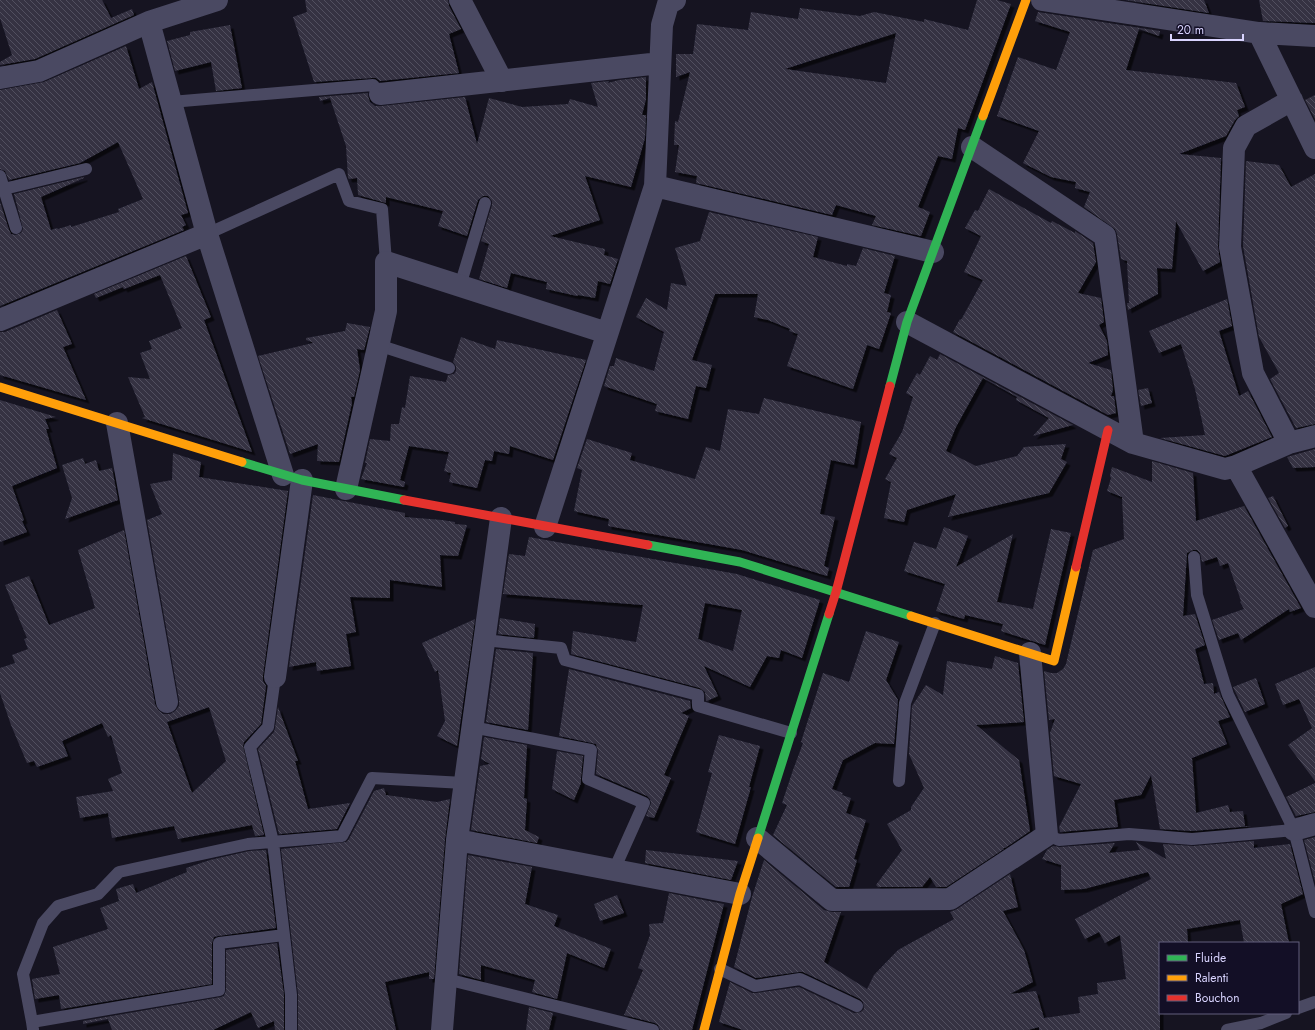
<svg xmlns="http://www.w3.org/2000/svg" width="1315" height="1030" viewBox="0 0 1315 1030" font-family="Jost,sans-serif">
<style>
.building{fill:url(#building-back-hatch);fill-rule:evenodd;filter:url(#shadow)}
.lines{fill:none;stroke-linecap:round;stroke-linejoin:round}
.lane{stroke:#4a4962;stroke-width:12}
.street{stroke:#4a4962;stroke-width:22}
.fast{stroke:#30b455;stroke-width:9}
.slow{stroke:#ff9f0a;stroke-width:9}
.jam{stroke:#e5322d;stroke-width:9}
</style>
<defs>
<pattern id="building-back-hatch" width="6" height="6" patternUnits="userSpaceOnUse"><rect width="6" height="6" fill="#343243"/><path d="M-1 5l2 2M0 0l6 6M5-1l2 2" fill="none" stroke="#514f5f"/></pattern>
<filter id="shadow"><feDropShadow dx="3.5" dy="3.5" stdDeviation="0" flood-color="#0009"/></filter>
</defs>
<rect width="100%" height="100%" fill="#161421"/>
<path class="building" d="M0,0H102L111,18L132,9L134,15L35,59L0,65V62L12,55L0,18Z
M305,0H448L449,6L461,29L449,34L459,73L380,81L376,78H372L314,82L293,17L307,12Z
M977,0H997L1011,4L965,130L958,128L952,159L938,156L918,207L930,212L921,236L872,225L876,216L836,205L832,215L696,183L697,176L675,172L679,145H674L675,121L678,122L690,72L676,77V54H693L697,24L748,30L751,12L798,19L800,8L860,16L874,12L924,22V19L968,30ZM896,33L886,83L785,69Z
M1125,0H1204L1209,13Z
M1259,0H1315V23L1263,21Z
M1038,12L1160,31L1159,36L1139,29L1126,70L1236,83L1245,107L1237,110L1239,116L1235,120L1226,136L1179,154L1221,158L1218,246L1220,262L1203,271L1176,221L1172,269L1157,268L1158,294L1128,310L1127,303H1129L1127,261L1121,259L1117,234L1115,229L1084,207L1090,192L1075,188L1076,182L1051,177L1023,163L1039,131L997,116L1018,57L1056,70L1070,32L1035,21Z
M230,25L242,88L216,91L211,62L175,71L167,41L190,35V32Z
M126,46L139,89L152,82L188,213L181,215L186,225L182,227L184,230L0,306V202L9,230L11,234L15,235L21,233L23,229L14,194L84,177V178L41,197L51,230L57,228L58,229L71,225V227L119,212L118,209L143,199L118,142L80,163L9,180L5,171L0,169V90L44,82Z
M646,77V99L642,115H646L645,138L631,187L585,176L600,220L550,236L605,249L604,255L618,259L610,284L598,281L595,298L578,295L577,296L546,289L547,282L511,273L507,288L479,279L489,244L481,241L492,205V201L488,196H483L478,200L467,236L438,226L443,211L386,197V203L358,195L357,178L349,179L348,178L346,146L330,98L320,101L319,97L368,93V96L370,102L375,106H381L465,97L477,144L489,98L522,107L568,104L570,99L598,107L591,83L609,81L608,83L619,80Z
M1315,95V119L1305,100Z
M1246,161L1279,165L1291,187L1315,174V424L1296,428L1270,379L1279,373L1259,337L1243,246Z
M989,189L1051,223L1052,221L1075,233V231L1093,243L1096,262L1078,293L1101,298L1104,322L1099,325L1107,341L1108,355L1088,363L1111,370L1113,390L1111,396H1114L1116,413L1108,415L953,332L960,319L961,320L983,280L964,272L981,236L965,228L975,210L978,211Z
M709,212L818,237L813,257L847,266V264L856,266L863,248L895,256L884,293L891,295L887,312L891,313L879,349L867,345L853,389L787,366L798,334L789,331L790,329L768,320L754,317L758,294H715L692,360L712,365L706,388L696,386L688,419L655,411L657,404L604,386L610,366H614L616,358L654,371L664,332L636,317L646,298L667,310L671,283L687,286L675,248L700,241Z
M186,256L211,317L204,320L252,452L142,418L145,417L128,377L150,379L140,353L152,349L149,341L182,328L160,275L124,289L123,287L96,298L94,294Z
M1227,299L1232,326L1219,331L1239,396L1248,391L1272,437L1225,456L1160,438L1205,435L1195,389L1181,344L1159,353L1149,331Z
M57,310L72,344L63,347L86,400L0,375V332H5Z
M347,323L370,327L364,350L357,349L360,370L354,397H351L352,403L339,462L317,461L318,444L290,454L258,356L313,343L312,342L306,340V338L345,331Z
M461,337L495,349L497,340L586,360L553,460L510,446L509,454L494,451L492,461L485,460L477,488L449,482L451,473L444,471L449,452L409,446L400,480L405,482L404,487L361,479L367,463H365L370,439L390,441L391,424H399L402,407L405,408L410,376L446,382L448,375L454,374L456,371V366L453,362Z
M940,354L1073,425L1033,436L1049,418L1016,400L1017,397L983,378L956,427L946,451L976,466L1017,456L1024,447L1066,444L1061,459L1067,462L1049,493L948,517L956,494L907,510L904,522L884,518L891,482L885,479L897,458L889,454L902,432L913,397L906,393L917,373L920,375L930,356L937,360Z
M1148,388L1152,403L1141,406L1138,390Z
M764,398L861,422L854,465L831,460L820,514L835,517L824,566L829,568L827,576L742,550L608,526L609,519L574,511L582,470L577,468L587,439L632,453L630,460L695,479L706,447L720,451L728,409L759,414Z
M0,400L56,417L45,419L49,429H46L57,468L12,486L24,520L22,521L27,532L0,542Z
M1315,449V467L1293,468L1287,457Z
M173,453L201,462L199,477L288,491L263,675V681L266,686L261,724L244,742L243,746L264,835L255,836L252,825L178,839L174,826L112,838L108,813L80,818L76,797L113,791L108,779L122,773L111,735L108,737L102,723L62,741L68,756L37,767L34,761L27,763L11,725L0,693V668L15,663L12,655L28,649L24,639L27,638L5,585L29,576L49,625L95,608L78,550L124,530L155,704L158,710L163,714H170L175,711L179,706V700L147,520L162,514L150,484L172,480ZM209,707L226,761L192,793L167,722Z
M83,458L85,464L96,460L99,471L112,468L118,500L65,519L72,498L62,465Z
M1152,461L1193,473L1196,521L1244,506L1301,608L1290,612L1289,609L1241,640L1238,633L1219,640L1212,620L1244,609L1240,602L1241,601L1228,563L1220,566L1217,557L1202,562L1200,553L1197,550H1193L1187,553L1183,616L1195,614L1205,645L1195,649L1204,684L1213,683L1214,694L1219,692L1230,717L1218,721L1227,744L1192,758L1196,813L1228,805L1230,812L1243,811L1245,826H1252L1192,831L1160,829L1151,775L1141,795L1114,800L1118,827L1060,832L1059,827L1081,784L1054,776L1050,733L1055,719L1049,720L1044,671L1051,673H1057L1063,669L1066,664L1093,550L1124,539L1122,497L1107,491L1111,478L1110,476L1112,467L1152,482Z
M313,495L405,513V517L442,520L455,522V524L467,525L458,556L440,555L442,587L390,580V598L350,597L356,632L346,634L351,666L317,671L316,662L289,667Z
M1273,496L1288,526L1285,528L1268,498Z
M944,527L968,536L956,567L1013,534L997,602L1033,609L1051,529L1071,533L1045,645L1001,631L1003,624L965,615L964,619L936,611L945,584L904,571L914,542L936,549Z
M529,537L737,574L820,600L802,658L781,650L779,658L767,656L750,687L704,666L718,696L707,701L706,700L705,692L700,688L571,654L573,631L636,642L643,605L503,594L509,554L525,556ZM705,603L742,610L733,651L698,639Z
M500,618L535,624L534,638L498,634Z
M475,619L457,746L437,736L445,721L438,670L435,672L422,643Z
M866,631L899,642L886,680L898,700L894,744L875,743L843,760L832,789L843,793L842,795L851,798L846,813L866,820L854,859L857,860L849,887H836L773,835L787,805L782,803L793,770L803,743L801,742L823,673L849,682Z
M496,649L533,653L528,730L486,722Z
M995,656L1018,663L1024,722L976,725L1019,760L1030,831L1005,848H1003L1004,849L946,887H936L930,877L922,887H878L876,885L902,850L887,824L911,810V807L924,788L909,754L912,706L926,685L943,695L947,661L992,669Z
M1315,667V781L1288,745L1312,728L1299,699L1283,705L1275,684Z
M569,669L690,701L691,708L681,713L689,716L664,775L671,778L654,818L646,816L651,803L650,799L647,796L596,774L598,751L596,744L592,743L559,736Z
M1256,678L1265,704L1245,712L1233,687Z
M278,707L298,761H295L308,809L350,803L337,829L279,834L258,749L274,732L275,728Z
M719,735L760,746L749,787H751L735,844L696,832L712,773L708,772Z
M484,737L527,745L524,798L527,799L525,830L539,837L537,843L471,830L480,766L490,764L481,759Z
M557,751L583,756L581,778V783L574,800L552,789Z
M1315,783V812L1296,816L1286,797Z
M384,788L386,795L437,802L450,799L445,839L434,979H429V972L385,982L396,1030H298V994L281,849L346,842L349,839L374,791Z
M1315,837V882L1304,840Z
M1254,841V848L1290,844L1303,894L1281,904L1289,943H1244L1240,920L1187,929L1188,943H1160V1030H1039V1027L1028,1030H743L719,1022L730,982L752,993H756L799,987L854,1013L861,1012L864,1009L863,1002L860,999L803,972H799L756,978L734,967L752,897L764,860L824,910L832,912H841L824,962L867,989L874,975L898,950L954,919L950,912L957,909L1010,874L1018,907L1003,911L1024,950L1033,982L1010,994L1036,991L1044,1018L1080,1013L1078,997L1098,994L1097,983L1126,979L1120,935L1105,943L1099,932L1085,939L1075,919L1151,879L1148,872L1084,889L1061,890V865L1042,859L1047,850L1053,846L1060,847L1115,843L1109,853L1140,850L1136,842L1166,859L1163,844L1193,846Z
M266,850L276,928L218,936L214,937L212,943V984L61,1009L59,995L35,999L32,979L60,974L53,947L108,929L100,908L119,901L116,889L133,884L136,893L187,872L186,868L210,860L249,851Z
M646,850L738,861L731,880L645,863Z
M468,855L532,867L525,904L558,915L554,926L611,949L604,968L567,953L557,999L532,992L535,980L481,965V980L459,974Z
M669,893L724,904L692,1030H660L658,1025L655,1023L624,1015L643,970L638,968L650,935L649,924L663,923Z
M617,895L624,913L600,921L594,904Z
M277,943L284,995V1030H275L274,1021L258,1028L251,1012L213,1030H112L108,1019L83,1024V1021L221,997L224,996L226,990V950Z
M529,1007L553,1013L549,1030H526Z"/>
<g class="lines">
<path class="lane" d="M171,102L373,85L380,94
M0,176L16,228
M4,189L86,169
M207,234L339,174L349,201L382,209L386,262
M460,286L485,203
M378,345L449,368
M1194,557L1197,595L1228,695L1294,830L1315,912
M484,640L561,648L565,660L698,695V706L791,733
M275,677L268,727L250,747L273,842L291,995V1030
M472,727L591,750L588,779L644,803L614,870
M899,781L905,703L935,623
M1047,835L1059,840L1129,834L1192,839L1294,830
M720,969L755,986L800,979L857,1006
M446,979L653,1030
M1298,1008L1315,1002
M32,1022L23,974L43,923L58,906L98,894L119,872L248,844L342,836L372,778L464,783
M33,1029L32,1022L219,990V943L284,935
M1227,1030L1261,1023L1286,1013"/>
<path class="street" d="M460,0L502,81
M1042,0L1259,33L1315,36
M149,22L207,234L283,475
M1259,33L1315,148
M0,78L39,71L149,22L217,0
M380,94L660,63
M972,147L1105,236L1133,443
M655,186L933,252
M0,320L207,234
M907,322L1133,443L1225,469L1236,466L1289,443L1315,436
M117,423L167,702
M1289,443L1253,373L1230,247L1234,148L1246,126L1292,100
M1236,466L1315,607
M346,489L386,311V262L607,333
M545,527L655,186L662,25L668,4L675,0
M275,677L302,480
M1294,830L1315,824
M757,838L832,900L950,899L1047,835L1030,653
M457,840L740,894
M442,1030L457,840L501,518"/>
<path class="fast" d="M890,386L907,322L983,116
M242,462L302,480L404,500
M648,545L740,562L911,616
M758,838L829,614"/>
<path class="slow" d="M983,116L1026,0
M0,387L242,462
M911,616L1054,661L1076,567
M704,1030L740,894L758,838"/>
<path class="jam" d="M404,500L648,545
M1076,567L1108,430
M829,614L836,592L890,386"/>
</g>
<rect x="1159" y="942" width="140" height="72" fill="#130f26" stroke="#625e7d"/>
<rect x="1167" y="955" width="20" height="6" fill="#30b455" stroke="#625e7d"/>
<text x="1195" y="962" font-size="12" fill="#d9d4ff">Fluide</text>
<rect x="1167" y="975" width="20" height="6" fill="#ff9f0a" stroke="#625e7d"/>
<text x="1195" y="982" font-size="12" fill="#d9d4ff">Ralenti</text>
<rect x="1167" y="995" width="20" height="6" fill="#e5322d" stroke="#625e7d"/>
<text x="1195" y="1002" font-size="12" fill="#d9d4ff">Bouchon</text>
<path d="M1171 34v6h72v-6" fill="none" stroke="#d9d4ff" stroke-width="2"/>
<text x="1177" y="34" font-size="12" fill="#d9d4ff" stroke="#130f26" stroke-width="3" paint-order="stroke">20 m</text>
</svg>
